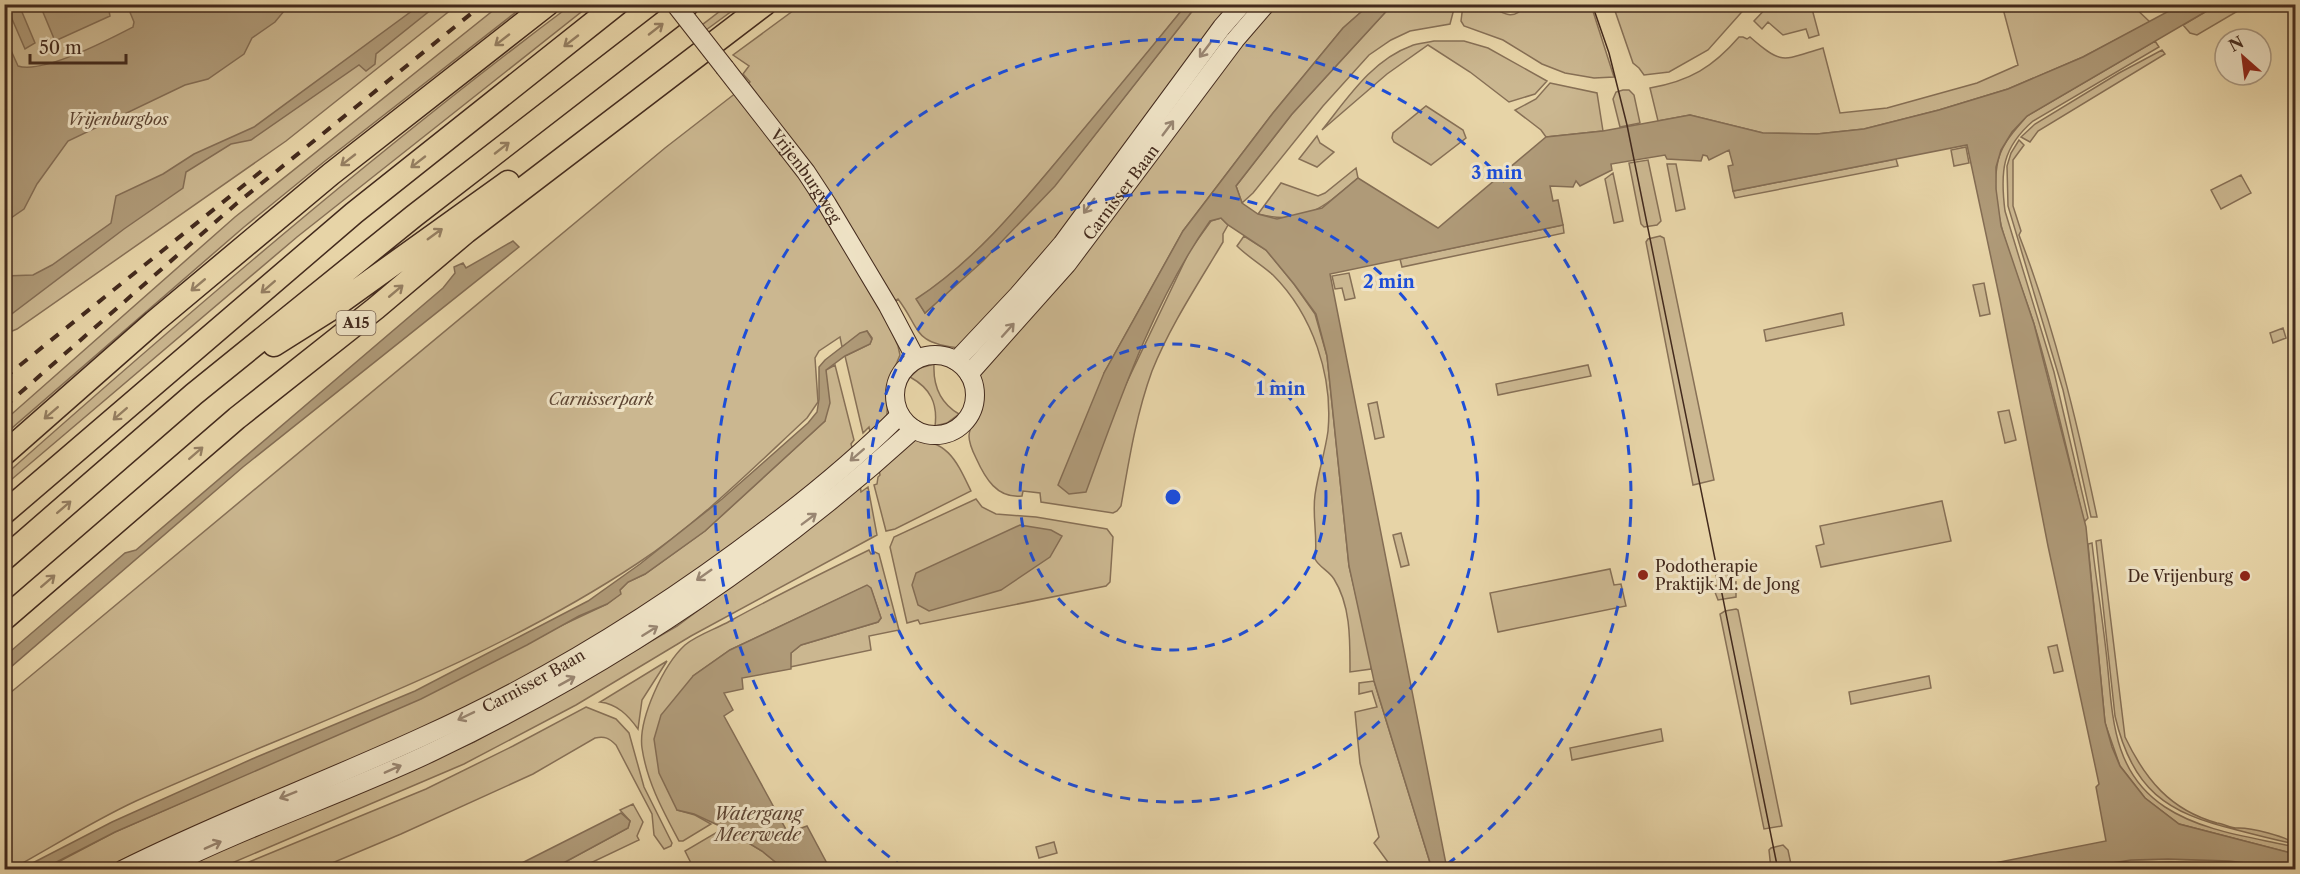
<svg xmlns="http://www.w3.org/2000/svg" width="2300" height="874" viewBox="0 0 2300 874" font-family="'Libre Caslon Text',serif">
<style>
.green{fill:#cbb790;stroke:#877056;stroke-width:1.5}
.water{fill:#af9a78;stroke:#846d54;stroke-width:1.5}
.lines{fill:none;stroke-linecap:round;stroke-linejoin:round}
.secondary-casing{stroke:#432a1d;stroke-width:20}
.highway-casing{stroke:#432a1d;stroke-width:25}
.secondary{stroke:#efe3c6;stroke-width:18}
.highway{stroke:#e7d4a7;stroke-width:22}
.tram{stroke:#432a1d;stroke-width:1.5}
.rail{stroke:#432a1d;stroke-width:4;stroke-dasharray:10 10;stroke-linecap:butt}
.secondary-bridge-casing{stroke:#432a1d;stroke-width:20;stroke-linecap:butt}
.secondary-bridge{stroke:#efe3c6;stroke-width:18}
.oneway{stroke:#957f62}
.oneway2{stroke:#998672}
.ring{fill:none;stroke:#1d4ed8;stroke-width:3;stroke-dasharray:10 8}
.poi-dot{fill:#8f2418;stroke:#efe3c6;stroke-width:2}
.labels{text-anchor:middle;stroke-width:6;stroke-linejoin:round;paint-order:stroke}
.shield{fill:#efe3c6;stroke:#776250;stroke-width:1.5}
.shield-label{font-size:15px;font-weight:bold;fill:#432a1d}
.park-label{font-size:16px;font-style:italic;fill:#5e4634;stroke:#efe3c6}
.street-label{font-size:16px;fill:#432a1d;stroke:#efe3c6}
.poi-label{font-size:16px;fill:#432a1d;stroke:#efe3c6;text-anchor:start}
.water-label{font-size:18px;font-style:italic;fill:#5e4634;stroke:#efe3c6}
.centre{fill:#1d4ed8;stroke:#efe3c6;stroke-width:3}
.ring-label{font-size:18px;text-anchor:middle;font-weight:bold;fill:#1d4ed8;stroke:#efe3c6;stroke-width:6;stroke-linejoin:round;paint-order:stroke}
</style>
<rect width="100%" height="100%" fill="#e7d4a7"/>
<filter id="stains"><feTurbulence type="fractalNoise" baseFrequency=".00333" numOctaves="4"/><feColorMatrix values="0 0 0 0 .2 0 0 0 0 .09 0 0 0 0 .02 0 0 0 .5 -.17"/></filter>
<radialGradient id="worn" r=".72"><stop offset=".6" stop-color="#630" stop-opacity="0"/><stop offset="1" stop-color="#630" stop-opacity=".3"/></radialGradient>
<path class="green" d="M1770,4L1811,5L1819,35L1809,38L1806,29L1783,35L1768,22L1762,29L1754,21Z
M4,5H457L286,141L17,329L5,334Z
M500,5H525L325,161L244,227L5,434V420L235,217Z
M571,5H590L297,237L5,485V475C189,312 375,152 571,5Z
M728,5H740L706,30L702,25Z
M801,5H1186C1148,53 1109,100 1069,147C1023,202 977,259 917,299L925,313L1055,185L1197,5H1242L1093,198L959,348C912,343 921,329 898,299L882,309L898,346L900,355L888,384L887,415L871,437L869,427L863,433L845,356L870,344L872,338L867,331L842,347L840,337L819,351L815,358L818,402L807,418C753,468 700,522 638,563C483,666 305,725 136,801C93,821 52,847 10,870L4,869V698L665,148L750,82L743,74L749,66L733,55Z
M1275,5H1369L1343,28L1273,113L1183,231L1104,373L1124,388L1190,250L1211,221L1221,218L1228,225L1223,234V242C1198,284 1170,326 1152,371C1136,415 1129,460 1121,506L1117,511L1113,513L1041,502L1040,493L1023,491L1022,496C997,499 985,478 976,458C973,452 969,444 969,436C969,425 978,417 981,406C983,395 980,385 980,374L1251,32Z
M1392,5H1455L1450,24L1410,31L1391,40L1369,55L1323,106L1253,193L1242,203L1236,186L1292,114Z
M1463,5C1470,4 1482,2 1488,5C1502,12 1512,23 1526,5H1591L1614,77L1594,78L1565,73L1542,64L1503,40L1464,26L1461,21Z
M1613,5V4L1748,5L1708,50L1669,72L1644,75L1639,68L1633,63Z
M2002,5H2132L2150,22L2083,57L2008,89L1939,110L1864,129L1817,134L1763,133L1690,115L1658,121L1650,88C1690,81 1713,67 1739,37H1743L1747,39L1750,37C1783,66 1782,60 1823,48L1840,113L1887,108L1977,83L2018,65Z
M2217,5H2248L2197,35L2190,33L2183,25Z
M1434,41H1464L1488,48L1547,81L1535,94L1509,102L1470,72L1428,45L1387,74L1322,130C1347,99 1372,60 1411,46C1418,43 1427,43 1434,41Z
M2155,41L2159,47L2033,121C2002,148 2000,171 2005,211L2054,372L2088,518L2084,522C2068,456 2054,389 2034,324C2020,278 1988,214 1997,166C2000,145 2014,131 2027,116Z
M2162,50L2165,54L2038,131L2030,142L2021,137L2035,124L2119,73Z
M1550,83L1597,93L1603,131L1546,137L1541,130L1515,110L1536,99Z
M1623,90H1629L1634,95L1640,123L1620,127L1613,99L1616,92Z
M1426,106L1463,130L1466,138L1431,165L1394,142L1392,138L1393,133Z
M1317,136L1320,143L1334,152L1317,167L1299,159Z
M2019,140L2024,145L2013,160V206L2021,231L2019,235C2054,326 2077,421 2097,517H2091L2063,390L2008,206L2007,166L2011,153Z
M1966,147L1969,163L1954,166L1951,150Z
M1896,159L1898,166L1735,198L1733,191Z
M1648,160L1661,221L1657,225L1644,227L1641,224L1629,163Z
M1667,164H1676L1685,209L1676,211Z
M1356,168L1358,178C1325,206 1305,226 1258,214L1281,183L1318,196L1325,193Z
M1613,173L1623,221L1614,223L1605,179Z
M2241,175L2251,193L2221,209L2211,190Z
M1563,225L1564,233L1402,267L1400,259Z
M1244,236L1266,250L1294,284L1315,314L1327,356L1349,566L1371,659V669L1350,672C1350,641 1351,606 1334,579C1329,571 1319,567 1315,559C1318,537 1312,516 1315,495C1318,473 1325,453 1328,431C1333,376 1313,315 1273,275C1262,265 1248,257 1237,246Z
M1660,236L1664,238L1714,480L1693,485L1646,242L1648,239Z
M1349,273L1355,298L1345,300L1342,288L1335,289L1332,276Z
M1984,283L1990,314L1980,316L1973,285Z
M1842,313L1844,325L1766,341L1764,330Z
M2283,328L2286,338L2273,343L2270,333Z
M934,364C933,385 940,403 959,414L947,423L935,426C938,403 930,388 910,377L920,368Z
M835,365L854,440L851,444L854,454L671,594L498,698L152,849L111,869L43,870L115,832L253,771L607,604L620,594V590L628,582L645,574L705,531L825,421L826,370Z
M1588,365L1591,376L1498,395L1496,384Z
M1377,402L1384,437L1375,439L1368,404Z
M2009,410L2016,440L2005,443L1998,412Z
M911,440C948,439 957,462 971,491L895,529L886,531L874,485L877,484L878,477L880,475L878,465Z
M860,483L861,492L868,487L877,535L691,636L576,705L464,764L218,869L175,870L474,742L569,689L677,626L785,546Z
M976,499L982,507L996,514L1036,517L1107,529L1113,537L1110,582L1106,586L920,624L918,620L907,623L890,547L894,537Z
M1942,501L1951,541L1821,567L1816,546L1824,544L1820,526Z
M1401,533L1409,565L1401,567L1393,535Z
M2101,540L2125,737C2145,779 2170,810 2217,823C2224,824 2233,829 2239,828C2251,828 2286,836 2295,844C2276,840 2256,835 2237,830C2166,813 2132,790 2115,716L2096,541Z
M2092,543C2096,579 2102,615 2106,651C2113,710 2109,770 2165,807C2203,832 2252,837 2295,847V854L2179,824L2145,798L2120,766L2105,723L2088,544Z
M869,550L871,554L875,552L879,554L899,630L869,636L871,650L790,667L791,653L801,645L878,622L881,618L871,589L866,586L730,650L693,676L677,810L695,815L711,824L683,841H679C663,811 647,782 642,748C638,719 664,664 685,645C697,635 716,629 730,621C775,596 822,573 869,550Z
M1725,563L1730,583L1736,582V597L1718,600L1713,587L1718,585L1714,565Z
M1610,569L1614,585L1621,584L1626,606L1498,632L1490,593Z
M1736,609L1738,610L1782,826L1764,829L1720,614L1725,611Z
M2057,645L2063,671L2054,673L2048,647Z
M667,661L642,700L638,729C628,715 617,704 600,702Z
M1929,676L1931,688L1851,704L1849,692Z
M1374,681L1432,869H1393L1374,843L1379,837L1378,833L1360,763L1355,712L1377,707L1372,691L1359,694V683Z
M586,707L616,719L629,733L644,787L672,843L671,846L664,849L654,835L652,814L616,745C609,738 605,736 595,738L533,774L401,834L318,869H232L426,789L513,746Z
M1661,729L1663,741L1572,760L1570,748Z
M633,804L643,822L637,836L639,840L578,869L550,870L628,828L630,821L620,810Z
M724,828L762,851L784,869H694L685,851Z
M1054,842L1057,853L1039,858L1036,847Z
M1783,845L1788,850L1792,869H1771L1769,850L1771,848Z
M2168,859L2229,861L2286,869C2247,869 2210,862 2171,862C2138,863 2107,869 2074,870L2131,860Z
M2167,866L2234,869H2121Z"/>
<path class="water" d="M6,5H19L35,43L25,49Z
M40,5H108L110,16L55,41Z
M127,5H289L275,22L252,38L244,54L208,79L185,85L68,141L37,184L24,209L5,222V37L18,66C43,74 108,40 133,27L134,22Z
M420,5H437L376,54L375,64L366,71L359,65L251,140L231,144L186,172L183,188L124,229L5,319V276L33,275L52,265L111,223L116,196L163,174L194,154L254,127Z
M1186,5H1197L1055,186L983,261L925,313L916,299C976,260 1022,203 1067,149C1107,101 1147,53 1186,5Z
M1369,5H1392L1292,114L1236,186L1242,203L1258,214L1277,219L1322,208L1358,178L1438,228L1546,137L1603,131L1690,115L1763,133L1817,134L1864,129L1939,110L2008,89L2083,57L2180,5H2217L2027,116L2012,132L2001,150L1996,167V189L2001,226L2034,324L2086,527L2105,722L2112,747L2120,766L2145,798L2179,824L2295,854V869L2229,861L2168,859L2131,860L2074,869H1964L2106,841L2096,787L2099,784L2048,546L2000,300L1967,145L1733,191L1728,166L1733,165L1729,150L1709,160L1707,156L1703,155L1701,161L1667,159L1665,155L1611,164L1612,170L1580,186L1576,181L1573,187L1550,186L1553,201L1558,200L1563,225L1330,274L1447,869H1432L1374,681L1349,566L1327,356L1316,314L1294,284L1266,250L1228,225L1221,218L1210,221C1153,302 1120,399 1086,492L1069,494L1058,485L1104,373L1183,231L1273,113L1343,28Z
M513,241L519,247L243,467L5,672V656L125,553L136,550L443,288L455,273L454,267L463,263L466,268Z
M867,331L872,339L870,344L845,356L826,370L830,403L825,421L705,531L645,574L628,582L620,590L621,594L607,604L579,616L527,645L421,699L115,832L43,869H21L112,822L252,759L415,691L588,601L640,564L722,499L808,423L817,412L819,399V367L825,360L860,333Z
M1020,525L1051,530L1062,536L1050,557L1001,590L929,611L918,605L912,585L916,573Z
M867,585L871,588L881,618L878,622L801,645L791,653V669L742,678L743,689L724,693L733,710L724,716L788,833L807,826L830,869H784L762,851L724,828L694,814L677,810L659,773L654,739L661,715L693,676L730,650Z
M621,813L630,821L628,828L556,867L550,869H510Z"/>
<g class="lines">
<defs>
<g id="secondary">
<path id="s1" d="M725,68L806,172L827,204L888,306L916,359"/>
<circle cx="935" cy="395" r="40"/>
<path d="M956,361L1018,295L1062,244L1222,27L1242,4"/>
<path id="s2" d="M969,374L1067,264L1235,40L1266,4"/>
<path id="s3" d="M122,870C220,821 322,783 422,737C547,681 667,606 776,522C819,489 861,454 900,415"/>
<path d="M160,870C249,825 344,794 434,751C609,667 770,560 914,429"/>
</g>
<path id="highway" d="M274,345L328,311L508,182
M4,454L154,322L331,174L548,4
M4,513L354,213L617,4
M4,559L194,394L414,216L688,4
M4,619L237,418L376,308L466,232L765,4"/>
</defs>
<use href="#secondary" class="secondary-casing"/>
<use href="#highway" class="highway-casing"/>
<use href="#secondary" class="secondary"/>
<use href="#highway" class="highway"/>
<path class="tram" d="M1592,4L1609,53L1627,125L1778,870"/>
<path class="rail" d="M4,378L269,165
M4,407L236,204L483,4"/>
<defs>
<path id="secondary-bridge" d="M675,4L725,68"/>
</defs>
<use href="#secondary-bridge" class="secondary-bridge-casing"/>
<use href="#secondary-bridge" class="secondary-bridge"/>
</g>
<defs><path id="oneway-shaft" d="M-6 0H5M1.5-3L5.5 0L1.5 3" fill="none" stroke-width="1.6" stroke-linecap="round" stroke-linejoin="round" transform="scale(1.5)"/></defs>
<g class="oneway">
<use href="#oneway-shaft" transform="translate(656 29) rotate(-38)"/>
<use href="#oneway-shaft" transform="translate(502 40) rotate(142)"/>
<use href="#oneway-shaft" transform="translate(571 41) rotate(142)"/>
<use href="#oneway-shaft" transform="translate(502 148) rotate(-38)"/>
<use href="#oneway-shaft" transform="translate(348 160) rotate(142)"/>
<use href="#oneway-shaft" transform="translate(418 162) rotate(142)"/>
<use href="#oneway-shaft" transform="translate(435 234) rotate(-36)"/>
<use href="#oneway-shaft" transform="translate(198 285) rotate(140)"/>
<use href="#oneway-shaft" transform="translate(268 287) rotate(139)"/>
<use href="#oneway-shaft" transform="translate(396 291) rotate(-40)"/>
<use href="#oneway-shaft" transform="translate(51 413) rotate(139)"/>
<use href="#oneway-shaft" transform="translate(120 414) rotate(139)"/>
<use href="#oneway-shaft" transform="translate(196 453) rotate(-41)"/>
<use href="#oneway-shaft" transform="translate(64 507) rotate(-41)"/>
<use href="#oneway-shaft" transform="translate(48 581) rotate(-41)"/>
</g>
<g class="oneway2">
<use href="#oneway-shaft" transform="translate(1205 50) rotate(127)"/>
<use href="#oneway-shaft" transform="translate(1168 128) rotate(-53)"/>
<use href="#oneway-shaft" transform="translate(1089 206) rotate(126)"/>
<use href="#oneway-shaft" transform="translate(1008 330) rotate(-48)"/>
<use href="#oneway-shaft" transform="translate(857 455) rotate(139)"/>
<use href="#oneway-shaft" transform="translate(809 519) rotate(-37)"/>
<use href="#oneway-shaft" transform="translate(704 575) rotate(145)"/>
<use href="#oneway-shaft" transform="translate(650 631) rotate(-32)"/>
<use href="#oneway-shaft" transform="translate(567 681) rotate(-29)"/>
<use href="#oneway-shaft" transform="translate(466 716) rotate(154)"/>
<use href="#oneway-shaft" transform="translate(393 769) rotate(-24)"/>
<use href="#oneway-shaft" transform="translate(288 795) rotate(158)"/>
<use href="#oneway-shaft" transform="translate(213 845) rotate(-24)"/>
</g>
<g class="ring">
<circle cx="1173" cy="497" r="153"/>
<circle cx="1173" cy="497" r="305"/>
<path d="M904 868A458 458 0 1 1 1442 868"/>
</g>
<g class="poi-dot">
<circle cx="1643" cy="575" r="6"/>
<circle cx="2245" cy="576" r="6"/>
</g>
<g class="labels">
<rect class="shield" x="336.5" y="311" width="39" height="24" rx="4.5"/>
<g class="shield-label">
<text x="356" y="328">A15</text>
</g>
<g class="park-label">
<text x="118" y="125">Vrijenburgbos</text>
<text x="601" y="405">Carnisserpark</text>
</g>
<g class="street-label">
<text dy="6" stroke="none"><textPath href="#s1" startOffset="135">Vrijenburgweg</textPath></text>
<text dy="6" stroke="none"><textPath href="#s2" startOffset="237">Carnisser Baan</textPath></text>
<text dy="6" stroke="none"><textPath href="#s3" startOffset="453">Carnisser Baan</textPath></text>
</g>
<g class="poi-label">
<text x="1655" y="572">Podotherapie<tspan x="1655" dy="18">Praktijk M. de Jong</tspan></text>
<text x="2233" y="582" text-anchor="end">De Vrijenburg</text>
</g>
<g class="water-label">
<text x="758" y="820">Watergang<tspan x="758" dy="21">Meerwede</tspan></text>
</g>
</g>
<circle cx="1173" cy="497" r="9" class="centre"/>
<g class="ring-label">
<text x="1497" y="179">3 min</text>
<text x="1389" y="288">2 min</text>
<text x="1281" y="395">1 min</text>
</g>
<rect width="2300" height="874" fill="none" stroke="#e7d4a7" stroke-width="24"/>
<rect x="6" y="6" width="2288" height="862" fill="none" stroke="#432a1d" stroke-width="3"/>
<rect x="12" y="12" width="2276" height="850" fill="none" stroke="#432a1d" stroke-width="1.5"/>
<g transform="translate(2243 57) rotate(332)"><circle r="28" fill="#efe3c6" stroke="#aa9982" stroke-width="1.5"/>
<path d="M0-4.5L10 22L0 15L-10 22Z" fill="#8f2418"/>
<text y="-9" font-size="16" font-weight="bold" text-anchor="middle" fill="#432a1d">N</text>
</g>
<path d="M30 54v9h96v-9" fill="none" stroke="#432a1d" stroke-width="3"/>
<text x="39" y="54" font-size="18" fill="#432a1d" stroke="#efe3c6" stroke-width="4.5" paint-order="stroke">50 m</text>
<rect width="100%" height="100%" filter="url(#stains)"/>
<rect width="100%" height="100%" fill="url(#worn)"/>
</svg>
